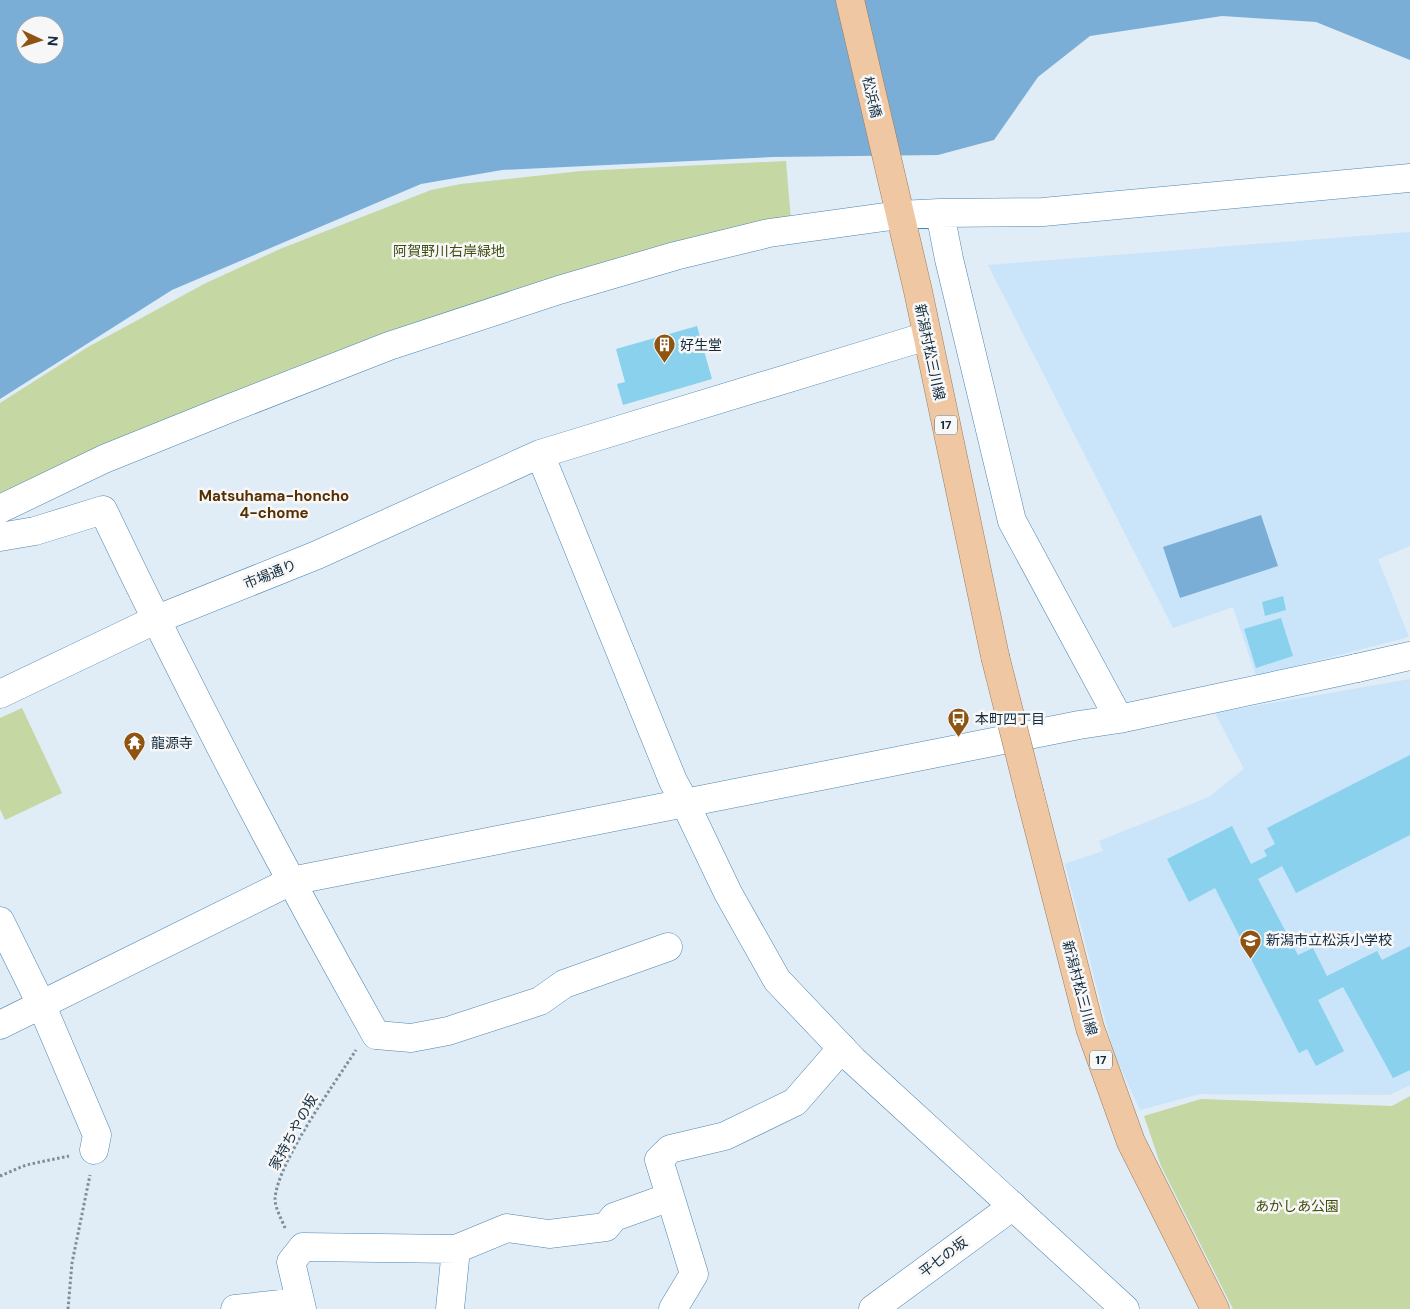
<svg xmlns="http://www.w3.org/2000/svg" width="1410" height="1309" viewBox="0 0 1410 1309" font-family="'DM Sans','Noto Sans JP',sans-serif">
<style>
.built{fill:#cae4fa}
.green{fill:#c5d7a2}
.water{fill:#7baed7;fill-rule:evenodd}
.building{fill:#89d1ec}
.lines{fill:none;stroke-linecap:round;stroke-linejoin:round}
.street-casing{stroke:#4b86b3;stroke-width:29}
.secondary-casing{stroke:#4b86b3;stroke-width:29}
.primary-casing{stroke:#9b7958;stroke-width:29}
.path{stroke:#7c8e9c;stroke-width:3;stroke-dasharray:2.5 2.5;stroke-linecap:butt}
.street{stroke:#fff;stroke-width:28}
.secondary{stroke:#fff;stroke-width:28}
.primary{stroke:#efc8a3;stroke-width:28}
.primary-bridge-casing{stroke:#9b7958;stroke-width:29;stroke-linecap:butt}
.primary-bridge{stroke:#efc8a3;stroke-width:28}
.labels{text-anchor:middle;stroke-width:5;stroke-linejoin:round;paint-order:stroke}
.shield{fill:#f7f7f7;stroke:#566875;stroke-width:1}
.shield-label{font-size:12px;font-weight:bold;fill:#112a3d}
.street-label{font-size:14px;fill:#112a3d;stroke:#f7f7f7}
.park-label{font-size:14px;fill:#3e4e0d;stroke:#f7f7f7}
.poi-label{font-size:14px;fill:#112a3d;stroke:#f7f7f7;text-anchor:start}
.neighbourhood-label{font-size:15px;font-weight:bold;fill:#562f00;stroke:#f7f7f7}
</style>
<rect width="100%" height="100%" fill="#e0ecf6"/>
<path class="built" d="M1410,232V546L1378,559L1409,637L1256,676L1233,607L1173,628L988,265Z
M1410,679V1085L1390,1095L1200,1094L1140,1110L1114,1054L1065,864L1103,851L1099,841L1209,797L1244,769L1215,713Z"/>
<path class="green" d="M786,161L791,221L681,243L0,497V403L88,347L204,284L280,249L431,190L461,184L581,171Z
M22,708L62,793L5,820L0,809V718Z
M1410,1096V1309H1233L1161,1166L1144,1116L1201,1099L1392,1106Z"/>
<path class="water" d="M0,0H1410V60L1316,22L1222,16L1090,36L1038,77L994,140L938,155L773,157L502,170L421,184L172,290L0,399ZM25,25H55V55H25Z
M1261,515L1278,566L1180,598L1163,547Z"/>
<path class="building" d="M697,326L712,379L623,405L617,384L625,382L616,349Z
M1283,596L1286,610L1265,616L1262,602Z
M1281,618L1293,656L1256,668L1244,629Z
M1410,755V835L1296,893L1282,866L1258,879L1298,955L1313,948L1327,976L1377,951L1382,960L1410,946V1070L1393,1078L1343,987L1318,1000L1344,1051L1316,1066L1307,1049L1299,1053L1215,888L1189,902L1167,859L1232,826L1251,864L1267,856L1264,850L1275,844L1267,828Z"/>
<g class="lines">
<defs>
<path id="street" d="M940,213L1043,212L1410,178
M540,454L673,781L685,803
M0,509L104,459L228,409L389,346L559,290L675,256L769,233L899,215L940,213L949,259L1012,521L1119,719
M0,537L35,531L103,510C188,688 279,863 376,1035L411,1038L448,1031L540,1001L564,984L668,947
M0,694L155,620L317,555L540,454L927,336
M0,921L42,1006L97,1135L94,1150
M0,1025L291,881L1079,725L1119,719L1357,668
M235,1309L300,1302
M302,1309L291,1262L303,1247L456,1249L507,1228L549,1234L606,1227L614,1217L670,1197
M450,1309L456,1249
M673,1309L694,1274L659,1160L670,1149L725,1136L795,1102L842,1048
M873,1309L1013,1206"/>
<path id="secondary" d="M1357,668L1410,656
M685,803L728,893L777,980L853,1060L1125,1309"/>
<path id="primary" d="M850,0L918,291L995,656
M1030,795L1090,1028L1131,1142L1215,1309"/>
</defs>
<use href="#street" class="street-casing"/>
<use href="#secondary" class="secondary-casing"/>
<use href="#primary" class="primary-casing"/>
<path class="path" d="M0,1176L26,1165L69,1156
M285,1228C282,1220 275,1208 275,1199C277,1163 335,1083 356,1050
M68,1309L72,1263L90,1175"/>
<use href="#street" class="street"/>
<use href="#secondary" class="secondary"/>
<use href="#primary" class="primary"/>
<defs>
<path id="primary-bridge" d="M995,656L1030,795"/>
</defs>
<use href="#primary-bridge" class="primary-bridge-casing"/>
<use href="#primary-bridge" class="primary-bridge"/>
</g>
<defs>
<symbol id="building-pin" viewBox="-11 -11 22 30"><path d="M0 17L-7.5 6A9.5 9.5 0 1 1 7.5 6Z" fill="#8f5411" stroke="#f7f7f7"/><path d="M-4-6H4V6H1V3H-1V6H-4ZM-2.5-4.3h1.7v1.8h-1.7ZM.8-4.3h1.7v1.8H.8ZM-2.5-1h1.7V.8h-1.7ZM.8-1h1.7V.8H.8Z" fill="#fff"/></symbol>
<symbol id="bus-pin" viewBox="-11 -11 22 30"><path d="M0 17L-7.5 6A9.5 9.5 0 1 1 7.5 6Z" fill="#8f5411" stroke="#f7f7f7"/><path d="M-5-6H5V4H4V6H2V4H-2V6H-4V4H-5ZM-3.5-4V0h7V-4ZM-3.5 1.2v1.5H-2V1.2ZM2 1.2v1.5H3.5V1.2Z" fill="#fff"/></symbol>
<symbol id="temple-pin" viewBox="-11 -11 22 30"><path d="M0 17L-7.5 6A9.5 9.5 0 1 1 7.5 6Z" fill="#8f5411" stroke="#f7f7f7"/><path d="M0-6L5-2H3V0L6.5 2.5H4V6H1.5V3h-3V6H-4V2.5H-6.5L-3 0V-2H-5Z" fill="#fff"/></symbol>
<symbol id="school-pin" viewBox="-11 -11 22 30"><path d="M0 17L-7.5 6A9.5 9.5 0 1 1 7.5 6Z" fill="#8f5411" stroke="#f7f7f7"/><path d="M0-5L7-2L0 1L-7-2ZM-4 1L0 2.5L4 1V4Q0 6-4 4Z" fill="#fff"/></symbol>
</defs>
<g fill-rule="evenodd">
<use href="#building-pin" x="652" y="332" width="25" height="34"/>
<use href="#bus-pin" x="946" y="706" width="25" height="34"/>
<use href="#temple-pin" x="122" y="730" width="25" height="34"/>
<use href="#school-pin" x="1238" y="928" width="25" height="34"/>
</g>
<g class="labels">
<g class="shield">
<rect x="935" y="415.5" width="22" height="19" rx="4"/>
<rect x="1090" y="1050.5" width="22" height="19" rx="4"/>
</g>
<g class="shield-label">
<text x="946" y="429">17</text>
<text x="1101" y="1064">17</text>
</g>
<g class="street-label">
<text transform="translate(872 97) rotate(77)" y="5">松浜橋</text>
<text transform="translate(930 352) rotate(78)" y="5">新潟村松三川線</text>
<text transform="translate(270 574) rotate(-22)" y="5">市場通り</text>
<text transform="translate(1080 988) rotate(75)" y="5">新潟村松三川線</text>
<text transform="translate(293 1132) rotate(-61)" y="5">家持ちやの坂</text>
<text transform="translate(943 1257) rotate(-37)" y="5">平七の坂</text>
</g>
<g class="park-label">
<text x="449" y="256">阿賀野川右岸緑地</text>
<text x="1297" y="1211">あかしあ公園</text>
</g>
<g class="poi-label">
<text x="680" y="350">好生堂</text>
<text x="975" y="724">本町四丁目</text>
<text x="151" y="748">龍源寺</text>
<text x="1266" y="945">新潟市立松浜小学校</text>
</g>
<g class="neighbourhood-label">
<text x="274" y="501">Matsuhama-honcho<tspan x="274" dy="17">4-chome</tspan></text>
</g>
</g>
<g transform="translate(40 40) rotate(94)"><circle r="24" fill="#f7f7f7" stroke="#9ba5ad"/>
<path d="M0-4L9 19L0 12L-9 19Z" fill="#8f5411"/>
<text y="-8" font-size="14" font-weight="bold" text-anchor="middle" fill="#112a3d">N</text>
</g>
</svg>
